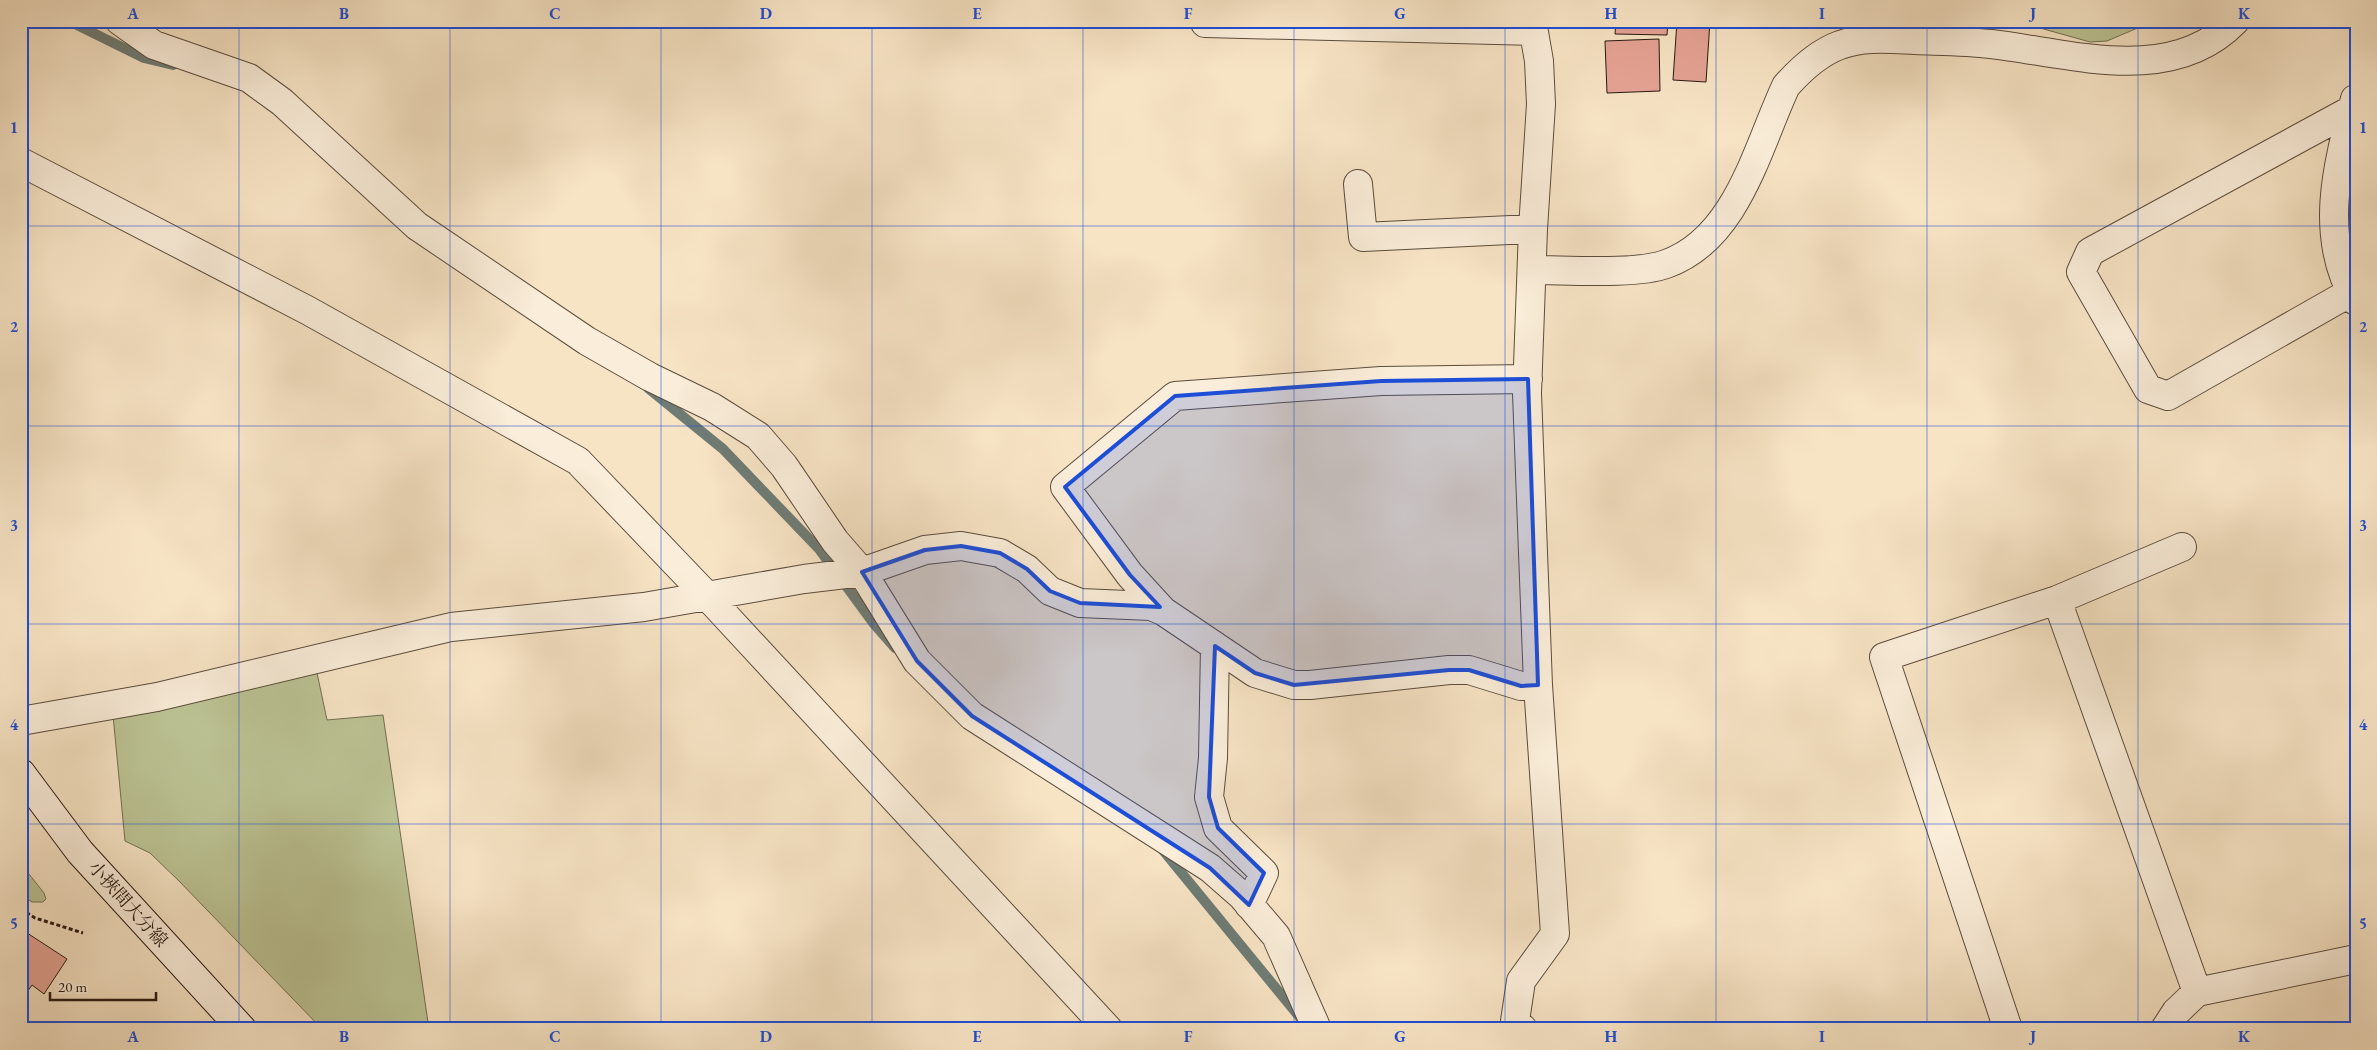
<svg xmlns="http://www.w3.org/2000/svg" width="2377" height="1050" viewBox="0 0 2377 1050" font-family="'EB Garamond','Noto Serif JP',serif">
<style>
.green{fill:#bcc495;stroke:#726e53}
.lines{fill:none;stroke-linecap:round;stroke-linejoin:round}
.stream{stroke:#6e7c75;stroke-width:10}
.building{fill:#e5a395;stroke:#281911}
.minor-casing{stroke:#5c4c3e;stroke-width:30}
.secondary-casing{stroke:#281911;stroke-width:30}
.path{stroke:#281911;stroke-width:3;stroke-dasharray:4 2.5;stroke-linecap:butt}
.minor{stroke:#faedd9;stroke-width:28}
.secondary{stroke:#faedd9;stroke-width:28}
.marked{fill:#1d4ed8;fill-opacity:0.2;stroke:#1d4ed8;stroke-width:4;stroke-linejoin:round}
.grid{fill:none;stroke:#1d4ed8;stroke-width:1;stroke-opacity:0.55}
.labels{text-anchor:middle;stroke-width:4.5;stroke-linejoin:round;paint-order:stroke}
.street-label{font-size:18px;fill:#281911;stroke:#faedd9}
.neatline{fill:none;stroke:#1d4ed8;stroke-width:2}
.grid-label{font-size:16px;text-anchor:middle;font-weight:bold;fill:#1d4ed8}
</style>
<rect width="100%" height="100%" fill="#f7e4c5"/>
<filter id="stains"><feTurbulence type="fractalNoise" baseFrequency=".004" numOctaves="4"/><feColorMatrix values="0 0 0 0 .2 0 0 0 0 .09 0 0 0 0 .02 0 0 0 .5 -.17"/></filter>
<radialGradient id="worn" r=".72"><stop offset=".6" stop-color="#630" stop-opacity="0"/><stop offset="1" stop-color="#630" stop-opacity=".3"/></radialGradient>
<path class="green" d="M2015,21H2154L2107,41L2090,42Z
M317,673L327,720L383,715L429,1029H322L179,881L150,853L125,841L113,715Z
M21,864L44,893L46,899L43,902H32L21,895Z"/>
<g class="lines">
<path class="stream" d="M69,21L144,58L173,65
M648,388L723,449L819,549L874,624L895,648
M1162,849L1302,1020"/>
</g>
<path class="building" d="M1616,21H1668L1667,35L1615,34Z
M1677,21H1710L1706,82L1673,80Z
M1659,39L1660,91L1607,93L1605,41Z
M21,929L67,959L44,994L32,985L27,992L21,988Z"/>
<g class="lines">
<defs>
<path id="minor" d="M120,21L154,45L249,78L282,102L417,226L587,341L650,377L712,407L758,436L784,466L835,541L862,572L917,661L972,716L1210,868L1242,896L1276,936L1317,1029
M1205,23L1533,31
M2355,99C2337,166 2318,237 2356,301
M21,162L307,310L578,461L708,597L1108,1029
M1358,184L1363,237L1533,229
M1533,270C1567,270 1636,275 1666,264C1737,239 1757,148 1786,86C1801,69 1818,53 1840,45C1863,36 1891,39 1915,40C1940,41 1966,41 1991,44C2070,53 2171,87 2235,21
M2351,292L2168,396L2148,389L2081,272L2090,252L2353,109
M2057,600L2197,992
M1163,611L1130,575L1065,487L1175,396L1381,381L1528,379
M1215,646L1213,758L1209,797L1218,828L1264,873L1249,905
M21,721L157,697L451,627L644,607L804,579L862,572L925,550L961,546L1000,553L1027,569L1050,591L1080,603L1151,606L1163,611L1255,673L1294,685H1310L1449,670H1469L1521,686L1538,685
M1523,1029L1515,1021L1521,981L1555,934L1538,685L1527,393L1533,229L1541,104L1539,61L1532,21
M2008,1029L1884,657L2057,600L2182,547
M2165,1029L2176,1012L2197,992L2356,959"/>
<path id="secondary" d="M21,773L80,852L242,1029"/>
</defs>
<use href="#minor" class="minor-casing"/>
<use href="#secondary" class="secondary-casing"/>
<path class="path" d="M21,909L35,918L83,933"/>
<use href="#minor" class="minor"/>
<use href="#secondary" class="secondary"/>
</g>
<path class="marked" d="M1528,379L1538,685L1521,686L1469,670H1449L1294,685L1255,673L1215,646L1209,797L1218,828L1264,873L1249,905L1210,868L972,716L917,661L862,572L925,550L961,546L1000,553L1027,569L1050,591L1080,603L1160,607L1130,575L1065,487L1175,396L1381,381Z"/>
<path class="grid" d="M239,21V1029M450,21V1029M661,21V1029M872,21V1029M1083,21V1029M1294,21V1029M1505,21V1029M1716,21V1029M1927,21V1029M2138,21V1029M21,226H2356M21,426H2356M21,624H2356M21,824H2356"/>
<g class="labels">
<g class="street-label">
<text transform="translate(128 904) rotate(48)" y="6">小挾間大分線</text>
</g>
</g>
<rect width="2377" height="1050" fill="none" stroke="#f7e4c5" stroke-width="55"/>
<path d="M50 992v8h106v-8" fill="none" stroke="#281911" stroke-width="2.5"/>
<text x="58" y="992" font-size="15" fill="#281911" stroke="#faedd9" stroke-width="4" paint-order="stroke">20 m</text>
<rect x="28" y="28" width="2322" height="994" class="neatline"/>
<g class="grid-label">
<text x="133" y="19">A</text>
<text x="344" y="19">B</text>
<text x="555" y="19">C</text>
<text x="766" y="19">D</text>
<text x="977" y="19">E</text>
<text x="1188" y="19">F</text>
<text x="1400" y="19">G</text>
<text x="1611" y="19">H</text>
<text x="1822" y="19">I</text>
<text x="2033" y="19">J</text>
<text x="2244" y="19">K</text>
<text x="14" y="133">1</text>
<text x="2363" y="133">1</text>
<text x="14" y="332">2</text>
<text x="2363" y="332">2</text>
<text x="14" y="531">3</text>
<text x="2363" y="531">3</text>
<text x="14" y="730">4</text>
<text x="2363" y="730">4</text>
<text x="14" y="929">5</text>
<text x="2363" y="929">5</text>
<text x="133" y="1042">A</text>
<text x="344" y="1042">B</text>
<text x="555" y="1042">C</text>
<text x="766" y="1042">D</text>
<text x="977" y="1042">E</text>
<text x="1188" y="1042">F</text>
<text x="1400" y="1042">G</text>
<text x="1611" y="1042">H</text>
<text x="1822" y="1042">I</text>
<text x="2033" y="1042">J</text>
<text x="2244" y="1042">K</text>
</g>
<rect width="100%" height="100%" filter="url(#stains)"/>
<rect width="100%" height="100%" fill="url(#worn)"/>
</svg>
